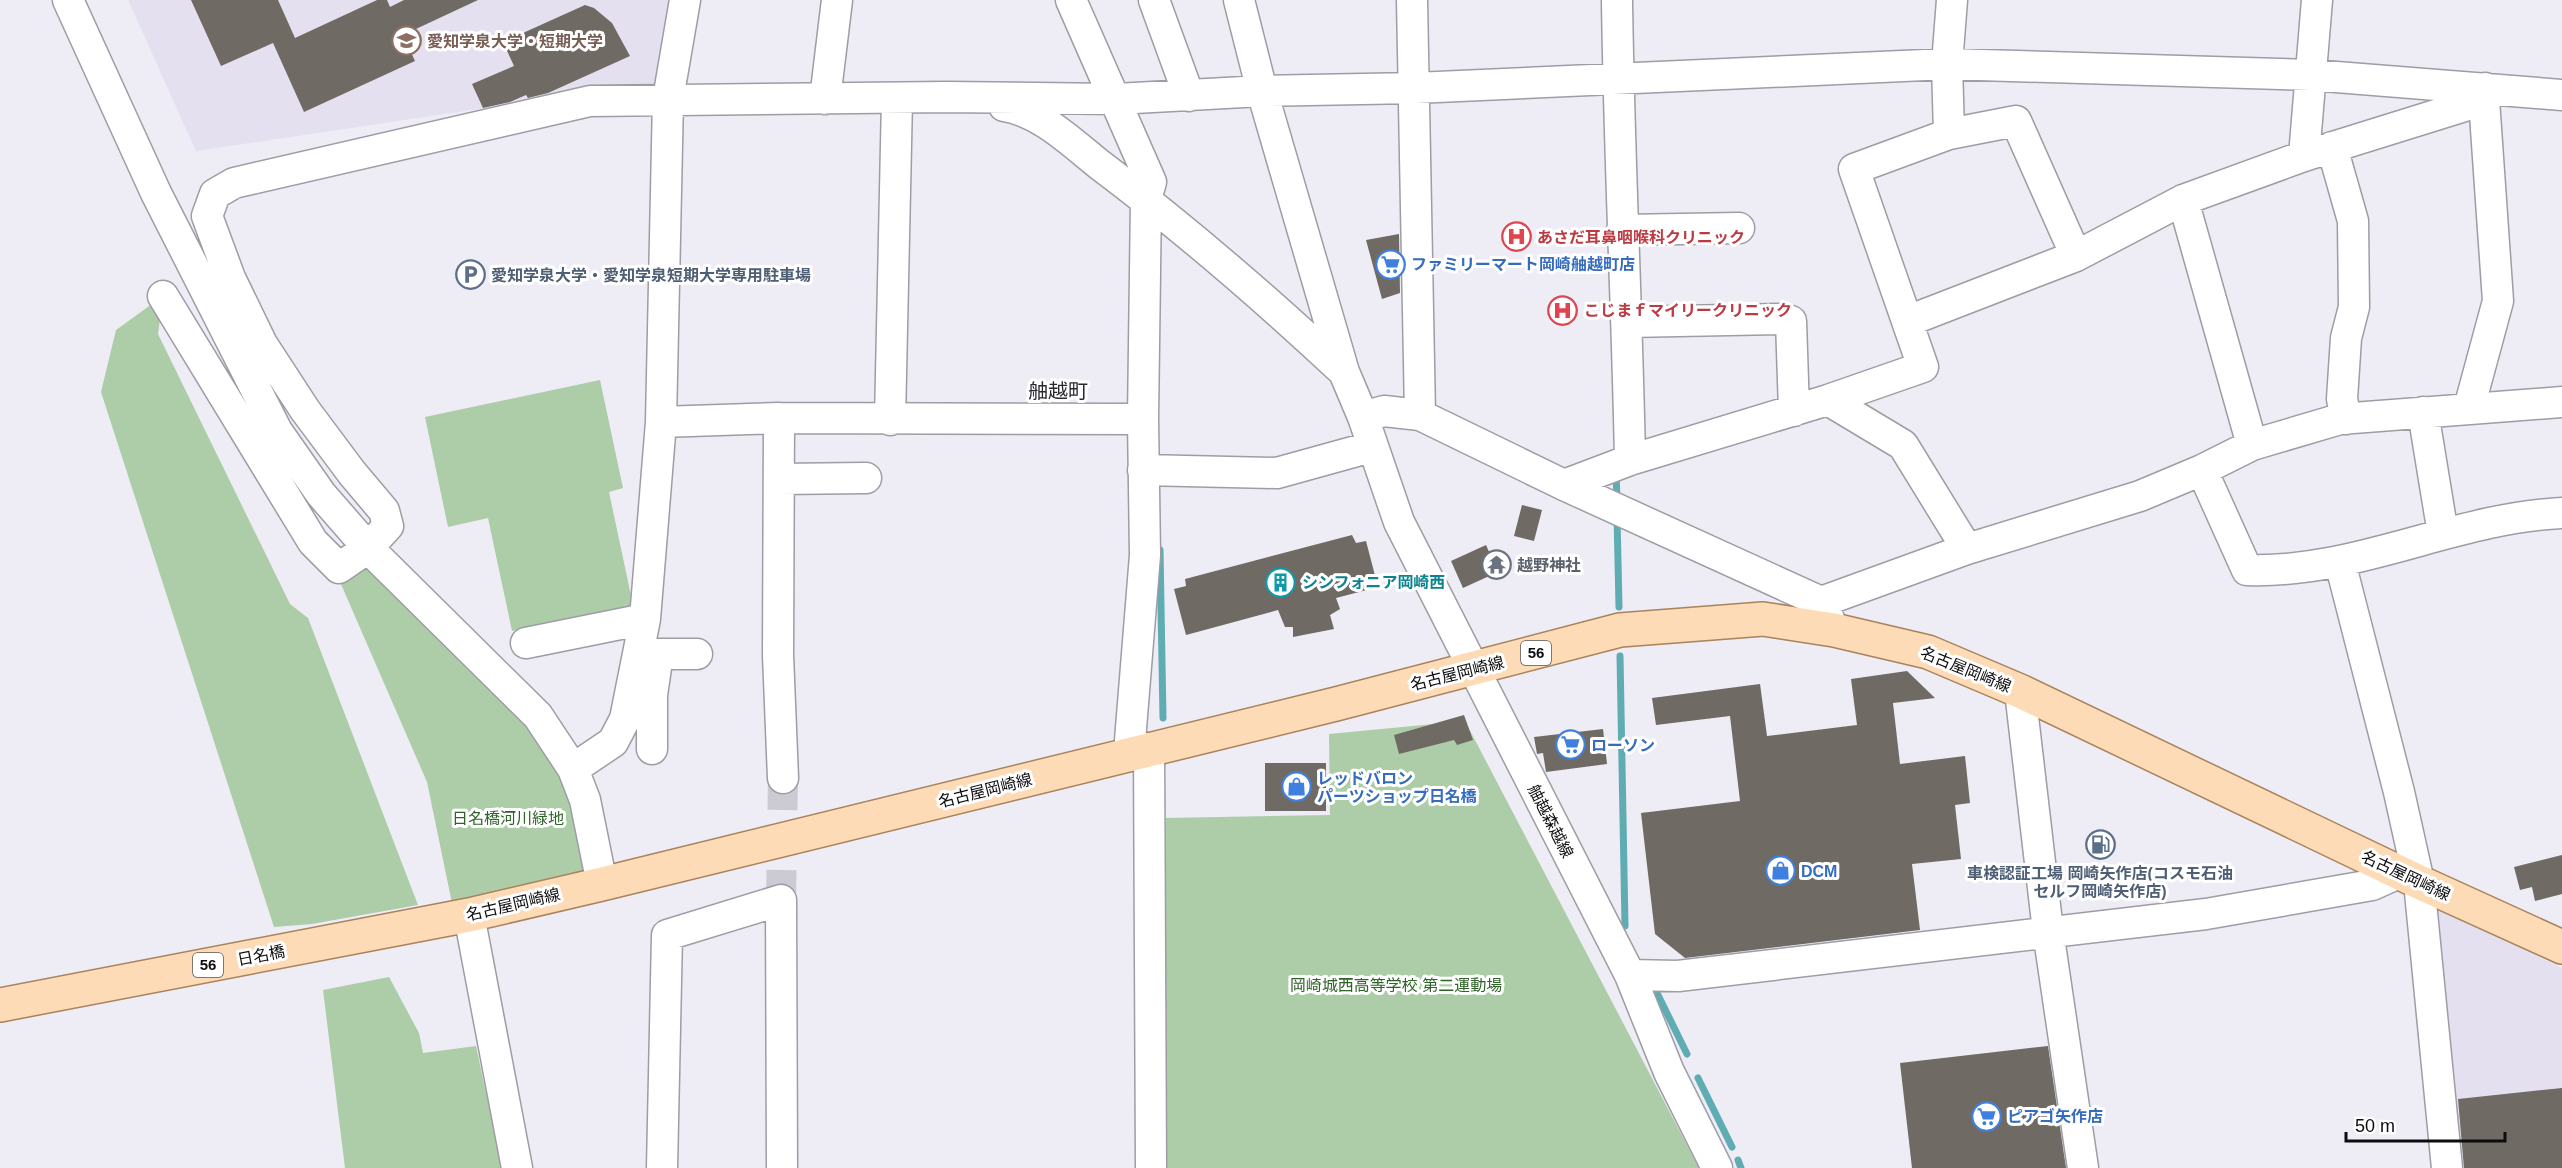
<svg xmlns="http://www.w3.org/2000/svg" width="2562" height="1168" viewBox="0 0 2562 1168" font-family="Arial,'Noto Sans JP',sans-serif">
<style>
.built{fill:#e4e0f0}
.green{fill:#adcda8}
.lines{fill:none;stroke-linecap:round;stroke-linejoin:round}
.stream{stroke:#5fadb2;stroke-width:7}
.building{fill:#6f6a63}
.minor-tunnel{stroke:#cccad2;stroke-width:30;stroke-dasharray:30 15;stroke-linecap:butt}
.minor-casing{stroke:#9e9ca4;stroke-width:33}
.major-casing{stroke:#a8835c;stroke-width:36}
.minor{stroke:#fff;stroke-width:30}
.major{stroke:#fddbb6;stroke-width:33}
.labels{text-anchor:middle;stroke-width:6;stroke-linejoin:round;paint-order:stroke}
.shield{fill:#fff;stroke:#565557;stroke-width:1.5}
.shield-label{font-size:15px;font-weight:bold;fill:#0d0c0f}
.education-label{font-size:16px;font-weight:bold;fill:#785e54;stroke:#fff;text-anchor:start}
.health-label{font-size:16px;font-weight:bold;fill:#be3a42;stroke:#fff;text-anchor:start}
.shop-label{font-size:16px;font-weight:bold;fill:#366cbe;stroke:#fff;text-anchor:start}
.service-label{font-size:16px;font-weight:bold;fill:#4e5e75;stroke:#fff;text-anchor:start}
.worship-label{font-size:16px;font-weight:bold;fill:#5b616d;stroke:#fff;text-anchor:start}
.culture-label{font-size:16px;font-weight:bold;fill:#0d838f;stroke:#fff;text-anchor:start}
.street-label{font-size:16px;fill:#0d0c0f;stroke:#fff}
.park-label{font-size:16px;fill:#2f6428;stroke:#fff}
.quarter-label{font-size:20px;fill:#2a292f;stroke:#fff}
</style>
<rect width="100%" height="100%" fill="#eeecf5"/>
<path class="built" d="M128,0H672L660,82L196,151Z
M2430,906L2562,968V1168H2456Z"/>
<path class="green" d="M163,296L158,334L290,604L308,618L418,905L312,924L274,927L101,392L116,330Z
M600,380L623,488L609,492L633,605L512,631L488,518L448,527L425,417Z
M367,558L534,720L568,772L587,877L453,908L427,782L337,575Z
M1465,721L1699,1168H1166V818L1330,815L1329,734Z
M389,977L419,1033L423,1053L476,1046L502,1168H345L323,990Z"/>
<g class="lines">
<path class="stream" d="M1616,474L1617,499
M1617,516L1619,607
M1160,550L1163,718
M1620,656L1625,926
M1657,993L1687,1054
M1698,1078L1732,1147
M1738,1160L1741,1168"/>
</g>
<path class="building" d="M191,0H278L295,38L377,0H387L390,7L404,0H478L403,35L415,61L304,112L273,43L221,66Z
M585,5L594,8L612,23L630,56L548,93L528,98L526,95L510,102L483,108L472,84L514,66L503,42Z
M1399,234L1400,293L1382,299L1366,240Z
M1522,505L1542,510L1534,541L1514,536Z
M1352,535L1356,543L1366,541L1378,587L1336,598L1340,609L1330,615L1334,629L1293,637V627H1285L1278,610L1186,635L1174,589L1186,586L1185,579Z
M1486,545L1498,572L1463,588L1451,561Z
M1907,671L1935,698L1893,703L1900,764L1965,756L1970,803L1955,805L1961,859L1912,864L1920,930L1685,958L1655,934L1641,813L1740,801L1730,716L1656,725L1652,698L1760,684L1767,736L1857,725L1851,679Z
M1464,715L1473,740L1457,745L1454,740L1399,754L1394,735Z
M1603,729L1607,764L1546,772L1543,753L1537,754L1534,737Z
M1265,763H1326V811H1265Z
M2562,855V894L2535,901L2532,887L2520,890L2514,867Z
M2048,1046L2066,1168H1912L1900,1063Z
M2562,1088V1168H2464L2458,1099Z"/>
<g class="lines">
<path class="minor-tunnel" d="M781,900L783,778"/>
<defs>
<path id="minor" d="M68,0L156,193L277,431L321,494L368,548L538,716L573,769L585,800L602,884
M1071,0L1151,182L1146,199L1143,419L1145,555L1129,753
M1154,0L1189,96
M1239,0L1262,91L1344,372L1363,417L1399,522L1630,975L1669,1072L1717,1168
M1412,0L1420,415
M1617,0C1619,154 1627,307 1630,460
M825,99L837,0
M1004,106C1041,112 1071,142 1100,165C1185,229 1266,299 1344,372
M1949,134L1947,64L1952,0
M2332,147L2353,221L2354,307L2346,338L2342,399L2346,419
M2304,156L2317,0
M2183,200L2252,445
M1622,230L1739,228
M163,296L313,542L339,568L368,548L388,526L384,511L352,473L305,410L262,344L230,278L207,216L215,194L234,183L590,101L946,97L1116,99L1262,91L1415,88L1947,64L2311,75L2562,95
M1908,321L2076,256L2183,200L2304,156L2484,100
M1628,322L1784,319L1791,321L1794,411
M1828,400L1903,445L1967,549
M2469,408L2498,301L2484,100L2485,88
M2423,412L2443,534
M1363,417L1384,411L1420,415L1564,485L1821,602L1829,619
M779,418L778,655L783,778
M890,420L897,99
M661,422L779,418L1143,419
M1143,470L1277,473L1371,447
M2202,470L2247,570C2356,574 2454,518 2562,513
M780,479L866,478
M1564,485L1630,460L1828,400L1923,367L1854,169L1949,134L2016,121L2076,256
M2340,562L2399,792L2419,882L2447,1168
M1821,602L1967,549L2140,496L2202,470L2252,445L2340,419L2562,402
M526,643L645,619
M658,654H697
M2020,691L2048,931L2083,1168
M1149,748L1151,1168
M652,749V695L658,654
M573,769L613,742L625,719L645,619L661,422L668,99L685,0
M469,915L517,1168
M1630,975L1678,976L2206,914L2372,885L2401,872
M662,1168L667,935L781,900L782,1168"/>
<path id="major" d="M0,1005L469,915L602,884L1336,704L1620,630L1763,619L1834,630L1928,652L2020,691L2419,882L2562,947"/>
</defs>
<use href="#minor" class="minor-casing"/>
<use href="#major" class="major-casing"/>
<use href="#minor" class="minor"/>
<use href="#major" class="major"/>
</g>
<defs>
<symbol id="school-ring" viewBox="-11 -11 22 22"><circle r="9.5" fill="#fff" stroke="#8d6e63" stroke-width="1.5"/><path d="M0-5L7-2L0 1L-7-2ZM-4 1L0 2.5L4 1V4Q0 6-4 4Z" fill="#8d6e63"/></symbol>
<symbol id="hospital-ring" viewBox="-11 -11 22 22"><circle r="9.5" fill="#fff" stroke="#e0444e" stroke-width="1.5"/><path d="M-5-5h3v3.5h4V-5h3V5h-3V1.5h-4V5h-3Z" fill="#e0444e"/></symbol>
<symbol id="supermarket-ring" viewBox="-11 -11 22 22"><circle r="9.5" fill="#fff" stroke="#3f7fe0" stroke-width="1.5"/><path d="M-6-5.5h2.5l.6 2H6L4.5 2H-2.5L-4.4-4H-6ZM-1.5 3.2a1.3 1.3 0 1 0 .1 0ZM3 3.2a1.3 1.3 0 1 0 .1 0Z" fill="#3f7fe0"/></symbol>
<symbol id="parking-ring" viewBox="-11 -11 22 22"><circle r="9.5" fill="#fff" stroke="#5c6f8a" stroke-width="1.5"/><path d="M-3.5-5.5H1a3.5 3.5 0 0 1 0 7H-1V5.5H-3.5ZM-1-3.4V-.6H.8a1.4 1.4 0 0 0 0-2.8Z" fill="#5c6f8a"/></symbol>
<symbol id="temple-ring" viewBox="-11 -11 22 22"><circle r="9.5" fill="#fff" stroke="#6b7280" stroke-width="1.5"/><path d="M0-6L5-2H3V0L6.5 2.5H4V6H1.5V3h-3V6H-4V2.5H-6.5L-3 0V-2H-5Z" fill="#6b7280"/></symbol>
<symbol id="building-ring" viewBox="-11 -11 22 22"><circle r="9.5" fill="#fff" stroke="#0f9aa8" stroke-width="1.5"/><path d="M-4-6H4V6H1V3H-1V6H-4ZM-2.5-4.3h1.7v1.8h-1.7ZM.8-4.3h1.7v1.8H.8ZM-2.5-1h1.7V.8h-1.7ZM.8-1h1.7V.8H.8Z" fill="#0f9aa8"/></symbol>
<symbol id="shop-ring" viewBox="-11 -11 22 22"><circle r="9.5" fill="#fff" stroke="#3f7fe0" stroke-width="1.5"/><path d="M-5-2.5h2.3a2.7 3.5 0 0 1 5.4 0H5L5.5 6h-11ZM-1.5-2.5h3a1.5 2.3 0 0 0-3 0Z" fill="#3f7fe0"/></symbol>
<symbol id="fuel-ring" viewBox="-11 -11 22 22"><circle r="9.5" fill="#fff" stroke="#5c6f8a" stroke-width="1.5"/><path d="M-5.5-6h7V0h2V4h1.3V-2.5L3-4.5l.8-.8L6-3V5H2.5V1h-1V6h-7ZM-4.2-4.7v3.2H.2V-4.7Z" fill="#5c6f8a"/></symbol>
</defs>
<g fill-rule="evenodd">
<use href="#school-ring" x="390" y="24" width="33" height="33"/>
<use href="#hospital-ring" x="1500" y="220" width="33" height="33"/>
<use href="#supermarket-ring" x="1374" y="248" width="33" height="33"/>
<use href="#parking-ring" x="454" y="258" width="33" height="33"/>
<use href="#hospital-ring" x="1546" y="294" width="33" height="33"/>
<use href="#temple-ring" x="1480" y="548" width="33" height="33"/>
<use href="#building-ring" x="1264" y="566" width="33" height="33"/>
<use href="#supermarket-ring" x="1554" y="728" width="33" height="33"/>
<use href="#shop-ring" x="1280" y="770" width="33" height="33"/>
<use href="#fuel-ring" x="2084" y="828" width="33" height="33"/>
<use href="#shop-ring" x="1764" y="854" width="33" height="33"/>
<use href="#supermarket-ring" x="1970" y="1100" width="33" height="33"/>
</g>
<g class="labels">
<g class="shield">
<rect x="1521" y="641" width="30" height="24" rx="4.5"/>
<rect x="193" y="953" width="30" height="24" rx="4.5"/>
</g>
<g class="shield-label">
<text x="1536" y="658">56</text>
<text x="208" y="970">56</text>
</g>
<g class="education-label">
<text x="427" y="47">愛知学泉大学・短期大学</text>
</g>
<g class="health-label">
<text x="1537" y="243">あさだ耳鼻咽喉科クリニック</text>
<text x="1584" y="316">こじまｆマイリークリニック</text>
</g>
<g class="shop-label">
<text x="1411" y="270">ファミリーマート岡崎舳越町店</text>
<text x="1591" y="751">ローソン</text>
<text x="1317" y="784">レッドバロン<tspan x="1317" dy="18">パーツショップ日名橋</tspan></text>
<text x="1801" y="877">DCM</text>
<text x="2007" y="1122">ピアゴ矢作店</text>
</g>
<g class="service-label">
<text x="491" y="281">愛知学泉大学・愛知学泉短期大学専用駐車場</text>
<text x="2100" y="879" text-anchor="middle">車検認証工場 岡崎矢作店(コスモ石油<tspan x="2100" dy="18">セルフ岡崎矢作店)</tspan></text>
</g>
<g class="worship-label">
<text x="1517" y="571">越野神社</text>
</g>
<g class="culture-label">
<text x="1302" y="588">シンフォニア岡崎西</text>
</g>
<g class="street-label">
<text transform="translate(1966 669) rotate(22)" y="6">名古屋岡崎線</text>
<text transform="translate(1457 673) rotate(-14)" y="6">名古屋岡崎線</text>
<text transform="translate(985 790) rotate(-14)" y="6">名古屋岡崎線</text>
<text transform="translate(1551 821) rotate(63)" y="6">舳越森越線</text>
<text transform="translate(2406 875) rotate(25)" y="6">名古屋岡崎線</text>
<text transform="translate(513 904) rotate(-13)" y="6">名古屋岡崎線</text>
<text transform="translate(261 955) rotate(-11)" y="6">日名橋</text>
</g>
<g class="park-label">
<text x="508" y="824">日名橋河川緑地</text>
<text x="1396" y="991">岡崎城西高等学校 第二運動場</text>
</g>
<g class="quarter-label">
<text x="1058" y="398">舳越町</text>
</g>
</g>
<path d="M2346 1132v9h159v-9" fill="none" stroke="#0d0c0f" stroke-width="3"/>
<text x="2355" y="1132" font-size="18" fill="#0d0c0f" stroke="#ffffff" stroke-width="4.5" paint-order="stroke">50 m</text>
</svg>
